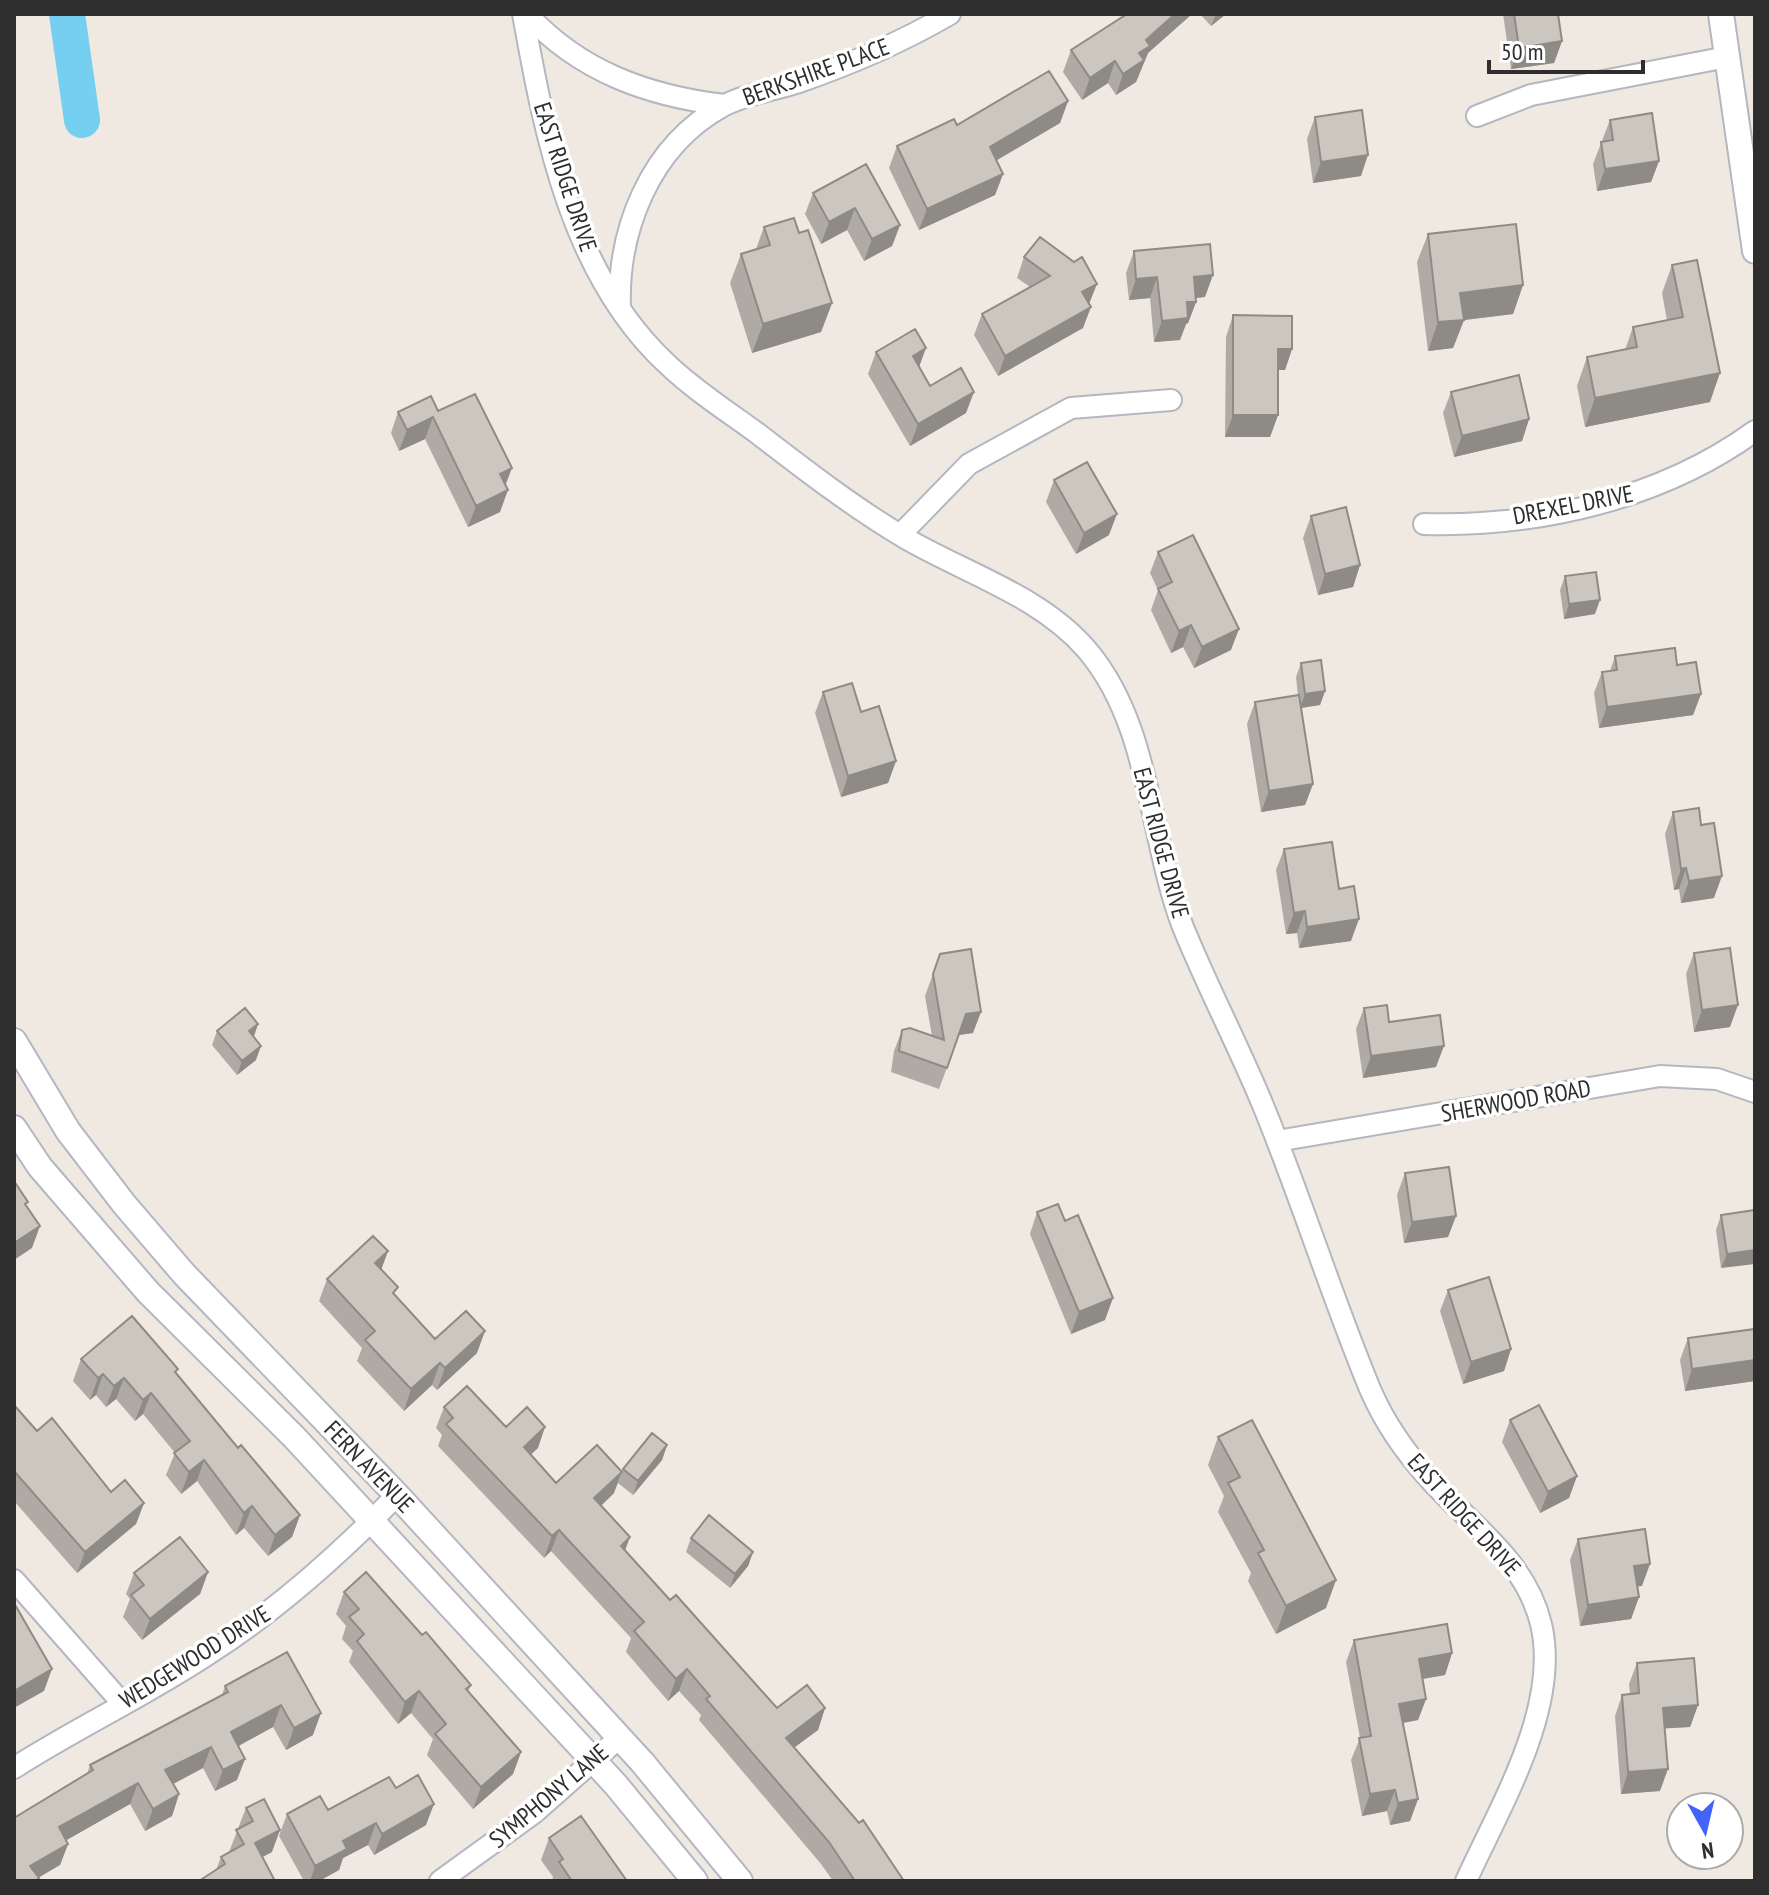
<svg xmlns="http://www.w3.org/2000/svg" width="1769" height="1895" viewBox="0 0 1769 1895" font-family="'PT Sans Narrow',sans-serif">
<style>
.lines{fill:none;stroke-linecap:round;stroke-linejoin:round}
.river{stroke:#75cff0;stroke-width:36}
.minor-casing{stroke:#b4b7c1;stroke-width:24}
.tertiary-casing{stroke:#b4b7c1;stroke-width:28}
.minor{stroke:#fff;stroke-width:20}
.tertiary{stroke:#fff;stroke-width:24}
.wall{fill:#afaba4}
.shaded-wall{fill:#8e8b86}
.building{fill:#cbc7bf;stroke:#8e8b86;stroke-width:2}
.labels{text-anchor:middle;stroke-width:7;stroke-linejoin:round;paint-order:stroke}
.street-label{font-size:24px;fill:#2e2e2e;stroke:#fff}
</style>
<rect width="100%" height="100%" fill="#efe9e1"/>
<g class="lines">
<path class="river" d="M67,14L82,120"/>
<defs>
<path id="minor" d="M523,14C545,137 572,276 667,364C694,390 727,411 757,433C805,470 853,507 905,538C965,573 1041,596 1087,650C1151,725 1149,838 1183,927C1207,986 1237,1043 1262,1103C1301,1197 1331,1295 1370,1389C1385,1424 1407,1455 1433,1483C1475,1528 1526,1562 1541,1624C1561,1707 1499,1808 1466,1881
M527,14C580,72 649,96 724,105
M1477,116L1531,95L1727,57
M620,309C617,230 650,146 723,106C745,94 775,90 799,82C851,64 902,42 950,14
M1424,524C1539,527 1661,499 1755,431
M900,535L969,464L1071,408L1171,400
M1277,1141L1660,1076L1717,1079L1755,1092
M14,1580L122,1703
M14,1768C78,1727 147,1695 210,1653C280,1608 340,1554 397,1495
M440,1881L534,1813L619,1738"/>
<path id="tertiary" d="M1721,14L1755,251
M14,1041L68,1131L124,1204L184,1274L397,1495L642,1762L740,1881
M14,1128L40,1167L148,1292L294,1437L616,1785L695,1881"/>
</defs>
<use href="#minor" class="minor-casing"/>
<use href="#tertiary" class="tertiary-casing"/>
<use href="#minor" class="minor"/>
<use href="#tertiary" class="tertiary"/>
</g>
<path class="wall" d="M1127,14H1192L1148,53L1136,82L1116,95L1108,83L1082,100L1063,72L1071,50Z
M1200,14H1226L1211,26Z
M1503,14H1558L1562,41L1554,63L1511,69Z
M1068,101L1060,123L996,160L1003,174L995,195L919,230L889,168L897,146L957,125Z
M1315,117L1361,176L1313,183L1307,139Z
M1610,120L1659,161L1651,182L1597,191L1593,164Z
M813,193L900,225L892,246L864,261L847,230L821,244L805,214Z
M764,227L832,303L821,332L752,353L730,283L741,254L756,249Z
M1428,234L1523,285L1513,314L1464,320L1453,348L1428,351L1417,262Z
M1134,251L1205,297L1196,298V302L1188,323L1186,324L1180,340L1154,342L1150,298L1129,300L1126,273Z
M1024,257L1074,262L1089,304L1083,328L998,376L974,335L982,314L1030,287L1017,278Z
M1672,265L1710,402L1585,427L1577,386L1587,357L1625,350L1633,327L1667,320L1662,293Z
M1233,315L1292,349L1285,370H1278V415L1270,437H1225L1226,337Z
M876,352L919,367L930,386L966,413L910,446L868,374Z
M1451,392L1529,419L1522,441L1454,457L1443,413Z
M438,411L506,485L500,512L468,527L425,439L399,451L391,433L398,412Z
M1054,480L1109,535L1076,554L1046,502Z
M1311,516L1360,565L1353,587L1318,595L1303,538Z
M1158,552L1231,650L1194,668L1183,647L1171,653L1151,610L1158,590L1150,573Z
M1565,576L1595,614L1564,619L1560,590Z
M1615,656L1677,665L1701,694L1693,715L1599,728L1594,693L1602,672L1610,671Z
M1301,663L1325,691L1320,705L1301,708L1313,784L1305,805L1261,812L1247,724L1255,702L1298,696L1296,677Z
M823,692L861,712L896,761L888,783L841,797L815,713Z
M1673,812L1714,898L1681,903L1679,889L1674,890L1665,834Z
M1284,849L1339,889L1351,941L1299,948L1297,933L1286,934L1276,870Z
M1694,953L1730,1027L1694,1032L1686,974Z
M940,954L973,1033L959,1035L939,1089L891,1072L894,1051L902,1030L932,1036L925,996Z
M1364,1008L1389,1022L1436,1067L1363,1078L1356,1029Z
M258,1024L254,1037L256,1060L237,1075L212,1045L217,1031Z
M1405,1173L1456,1216L1448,1237L1404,1243L1397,1195Z
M1755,1210L1721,1268L1716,1230L1721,1215Z
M1037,1212L1065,1221L1105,1320L1071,1334L1030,1234Z
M388,1251L381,1269L395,1296L435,1339L477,1353L437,1390L432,1385L404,1411L357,1361L362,1348L319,1301L327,1279Z
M1448,1290L1511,1349L1504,1371L1463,1384L1440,1311Z
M1755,1329V1381L1685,1391L1680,1360L1688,1338Z
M81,1359L177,1373L238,1448L300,1515L292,1537L268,1556L244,1528L236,1535L197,1481L181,1494L166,1475L175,1453L143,1414L135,1421L116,1399L106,1407L96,1395L90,1400L73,1381Z
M14,1405L37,1431L111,1492L144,1503L136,1524L77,1573L14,1501Z
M444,1407L506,1427L538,1448L531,1454L556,1483L614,1493L601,1506L625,1551L670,1600L777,1708H825L818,1730L794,1747L904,1881H833L821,1864L699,1720L701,1715L679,1691L668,1701L626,1652L631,1638L551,1551L544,1558L438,1446L442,1435L436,1428Z
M1510,1420L1577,1476L1569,1498L1540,1513L1502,1442Z
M1218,1437L1326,1608L1276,1634L1248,1581L1251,1573L1218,1512L1224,1496L1208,1465Z
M667,1445L662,1460L633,1495L618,1483L623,1469Z
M691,1538L753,1552L748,1566L730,1588L686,1552Z
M1578,1539L1642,1586H1637L1639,1597L1631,1619L1580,1626L1570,1560Z
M208,1572L200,1594L142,1640L123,1617L130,1599L126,1594L134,1573Z
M344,1592L422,1635L471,1685L468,1692L521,1752L513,1774L473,1809L427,1755L433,1739L411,1713L398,1724L349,1662L353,1651L342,1639L346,1626L336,1614Z
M1354,1640L1452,1653L1445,1675L1422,1679L1426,1699L1418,1720L1403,1723L1418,1799L1410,1821L1390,1825L1387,1811L1362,1816L1351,1760L1360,1738L1346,1662Z
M287,1652L313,1735L286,1750L273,1727L238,1746L237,1780L215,1791L203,1768L173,1784L179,1794L172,1816L145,1831L130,1804L66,1840L68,1844L60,1865L14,1881L87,1774L90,1765L222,1695L225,1686Z
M1637,1663L1698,1705L1690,1727L1665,1728L1660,1791L1621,1794L1615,1716L1622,1695L1630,1694L1629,1684Z
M396,1788L426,1825L374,1855L368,1845L343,1858L339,1870L319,1881H304L279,1836L287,1814L328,1810Z
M246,1808L272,1852L262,1857L216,1870L221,1857L229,1852Z
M549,1838L627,1881H552L553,1877L541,1860Z"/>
<path class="shaded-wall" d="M1175,14H1192L1148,53L1136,82L1116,95L1123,74L1139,53L1146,40Z
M1216,14H1226L1211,26Z
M1562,41L1554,63L1511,69L1519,48Z
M1115,61L1108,83L1082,100L1090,78Z
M1068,101L1060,123L982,169L990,147Z
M1368,155L1361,176L1313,183L1321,162Z
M1659,161L1651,182L1597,191L1605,169Z
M1003,174L995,195L919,230L927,209Z
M855,208L847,230L821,244L829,222Z
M900,225L892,246L864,261L872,239Z
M1213,275L1205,297L1186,299L1194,277Z
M1157,277L1150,298L1129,300L1136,279Z
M1097,284L1089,304L1082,292Z
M1523,285L1513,314L1464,320L1453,348L1428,351L1438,322L1460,293Z
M1187,302H1196L1188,323L1186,324L1180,340L1154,342L1162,321Z
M832,303L821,332L752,353L763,324Z
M1091,307L1083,328L998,376L1005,356Z
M926,348L918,370L913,356Z
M1278,349H1292L1285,370H1271Z
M1720,373L1710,402L1585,427L1595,398Z
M974,392L966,413L910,446L918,424Z
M1233,415H1278L1270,437H1225Z
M433,417L425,439L399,451L407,430Z
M1529,419L1522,441L1454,457L1462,436Z
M512,468L504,489L500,474Z
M508,490L500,512L468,527L476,506Z
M1117,514L1109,535L1076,554L1084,533Z
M1360,565L1353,587L1318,595L1325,574Z
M1600,600L1595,614L1564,619L1569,604Z
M1191,625L1183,647L1171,653L1179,631Z
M1239,629L1231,650L1194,668L1202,647Z
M1325,691L1320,705L1300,708L1305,694Z
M1701,694L1693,715L1599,728L1607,707Z
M896,761L888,783L841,797L848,776Z
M1313,784L1305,805L1261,812L1269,791Z
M1686,868L1679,889L1674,890L1681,869Z
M1722,876L1714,898L1681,903L1689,881Z
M1305,911L1297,933L1286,934L1294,913Z
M1359,919L1351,941L1299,948L1307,927Z
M1738,1005L1730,1027L1694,1032L1702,1010Z
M981,1012L973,1033L958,1035L966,1014Z
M258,1024L253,1038L249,1031Z
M261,1046L256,1060L237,1075L242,1061Z
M1444,1046L1436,1067L1363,1078L1371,1056Z
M1456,1216L1448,1237L1404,1243L1412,1222Z
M40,1226L32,1248L14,1260V1243Z
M1755,1250V1264L1721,1268L1727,1254Z
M388,1251L380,1273L375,1263Z
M1113,1298L1105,1320L1071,1334L1079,1312Z
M485,1331L477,1353L437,1390L445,1368Z
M1511,1349L1504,1371L1463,1384L1471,1362Z
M1755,1360V1381L1685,1391L1692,1369Z
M440,1363L432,1385L404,1411L411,1389Z
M103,1374L96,1395L90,1400L98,1378Z
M124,1378L116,1399L106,1407L114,1386Z
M151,1393L143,1414L135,1421L143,1400Z
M545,1427L538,1448L516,1468L524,1447Z
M667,1445L662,1460L633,1495L638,1481Z
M204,1460L197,1481L181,1494L189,1472Z
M622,1472L614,1493L586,1520L594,1498Z
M1577,1476L1569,1498L1540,1513L1548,1492Z
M144,1503L136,1524L77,1573L85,1552Z
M252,1506L244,1528L236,1535L244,1513Z
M300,1515L292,1537L268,1556L275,1535Z
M559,1530L551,1551L544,1558L552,1536Z
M630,1537L622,1559L621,1546Z
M753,1552L748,1566L730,1588L735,1574Z
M1650,1564L1642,1586L1627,1588L1634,1566Z
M208,1572L200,1594L142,1640L150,1619Z
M1336,1580L1326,1608L1276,1634L1286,1606Z
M1639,1597L1631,1619L1580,1626L1588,1605Z
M1452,1653L1445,1675L1411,1681L1419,1659Z
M52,1669L44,1691L14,1708V1691Z
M687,1669L679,1691L668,1701L676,1679Z
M419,1691L411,1713L398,1724L405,1702Z
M1426,1699L1418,1720L1391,1725L1399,1704Z
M281,1705L273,1727L224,1754L231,1732Z
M1698,1705L1690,1727L1655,1729L1663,1708Z
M825,1708L818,1730L779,1759L786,1738Z
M321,1713L313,1735L286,1750L294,1728Z
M211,1747L203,1768L158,1792L165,1770Z
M521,1752L513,1774L473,1809L481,1787Z
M245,1759L237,1780L215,1791L223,1770Z
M1668,1769L1660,1791L1621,1794L1628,1772Z
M138,1783L130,1804L51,1849L59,1827Z
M1395,1790L1387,1811L1362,1816L1370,1794Z
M179,1794L172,1816L145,1831L153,1809Z
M1418,1799L1410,1821L1390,1825L1398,1803Z
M434,1804L426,1825L374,1855L382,1834Z
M376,1823L368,1845L343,1858L339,1870L319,1881H310L315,1866L343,1841Z
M280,1830L272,1852L247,1865L255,1843Z
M68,1844L60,1865L33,1881L30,1866Z"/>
<path class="building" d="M1127,14H1175L1146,40L1150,46L1139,53L1144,60L1123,74L1115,61L1090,78L1071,50Z
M1514,14H1558L1562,41L1519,48Z
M1049,71L1068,101L990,147L1003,174L927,209L897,146L954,119L957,125Z
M1362,110L1368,155L1321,162L1315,117Z
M1652,113L1659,161L1605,169L1601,142L1613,140L1610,120Z
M866,164L900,225L872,239L855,208L829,222L813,193Z
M794,218L799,233L808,230L832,303L763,324L741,254L770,245L764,227Z
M1516,224L1523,285L1460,293L1464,320L1438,322L1428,234Z
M1040,237L1074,262L1082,257L1097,284L1082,292L1091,307L1005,356L982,314L1050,276L1024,257Z
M1210,244L1213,275L1194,277L1196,302H1187L1188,318L1162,321L1157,277L1136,279L1134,251Z
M1697,260L1720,373L1595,398L1587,357L1637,347L1633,327L1683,317L1672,265Z
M1233,315L1292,316V349H1278V415H1233Z
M915,329L926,348L913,356L930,386L961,368L974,392L918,424L876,352Z
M1519,375L1529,419L1462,436L1451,392Z
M475,394L512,468L500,474L508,490L476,506L433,417L407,430L398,412L431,396L438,411Z
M1087,462L1117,514L1084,533L1054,480Z
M1346,507L1360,565L1325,574L1311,516Z
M1193,535L1239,629L1202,647L1191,625L1179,631L1158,589L1172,582L1158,552Z
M1596,572L1600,600L1569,604L1565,576Z
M1675,648L1677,665L1696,662L1701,694L1607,707L1602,672L1617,670L1615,656Z
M1321,660L1325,691L1305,694L1301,663Z
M852,683L861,712L879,706L896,761L848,776L823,692Z
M1299,695L1313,784L1269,791L1255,702Z
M1699,808L1701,825L1714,823L1722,876L1689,881L1686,868L1681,869L1673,812Z
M1332,842L1339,889L1354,886L1359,919L1307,927L1305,911L1294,913L1284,849Z
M1730,948L1738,1005L1702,1010L1694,953Z
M971,949L981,1012L966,1014L947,1068L899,1051L902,1030L910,1028L944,1040L933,974L940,954Z
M1387,1005L1389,1022L1440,1015L1444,1046L1371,1056L1364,1008Z
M245,1008L258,1024L249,1031L261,1046L242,1061L217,1031Z
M1449,1167L1456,1216L1412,1222L1405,1173Z
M14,1181L28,1202L25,1204L40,1226L14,1243Z
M1058,1204L1065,1221L1078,1215L1113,1298L1079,1312L1037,1212Z
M1755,1210V1250L1727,1254L1721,1215Z
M373,1236L388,1251L375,1263L398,1287L393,1293L435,1339L466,1311L485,1331L445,1368L440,1363L411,1389L365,1340L375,1331L327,1279Z
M1489,1277L1511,1349L1471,1362L1448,1290Z
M132,1316L178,1369L175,1372L238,1448L241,1445L300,1515L275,1535L252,1506L244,1513L204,1460L189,1472L174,1453L190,1441L151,1393L143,1400L124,1378L114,1386L103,1374L98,1378L81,1359Z
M1755,1329V1360L1692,1369L1688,1338Z
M467,1386L506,1427L527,1407L545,1427L524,1447L556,1483L597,1445L622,1472L594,1498L630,1537L621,1546L670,1600L676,1595L777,1708L807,1685L825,1708L786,1738L859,1823L863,1820L904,1881H855L829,1842L706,1699L710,1696L687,1669L676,1679L634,1631L644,1622L559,1530L552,1536L446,1424L453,1418L444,1407Z
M14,1405L37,1431L52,1418L111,1492L125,1480L144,1503L85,1552L14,1471Z
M1539,1405L1577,1476L1548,1492L1510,1420Z
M1252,1420L1336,1580L1286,1606L1258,1553L1264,1550L1228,1483L1240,1477L1218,1437Z
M652,1433L667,1445L638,1481L623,1469Z
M709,1515L753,1552L735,1574L691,1538Z
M1645,1529L1650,1564L1634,1566L1639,1597L1588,1605L1578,1539Z
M180,1537L208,1572L150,1619L131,1595L144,1585L134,1573Z
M366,1572L422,1635L426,1632L471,1685L466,1689L521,1752L481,1787L435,1734L446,1724L419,1691L405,1702L357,1641L364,1634L349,1617L359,1609L344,1592Z
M14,1603L52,1669L14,1691Z
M1447,1624L1452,1653L1419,1659L1426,1699L1399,1704L1418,1799L1398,1803L1395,1790L1370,1794L1359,1738L1371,1736L1354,1640Z
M287,1652L321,1713L294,1728L281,1705L231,1732L245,1759L223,1770L211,1747L165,1770L179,1794L153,1809L138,1783L59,1827L68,1844L30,1866L39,1878L35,1881H14V1818L93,1770L90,1765L228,1692L225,1686Z
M1694,1658L1698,1705L1663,1708L1668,1769L1628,1772L1622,1695L1639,1693L1637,1663Z
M418,1775L434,1804L382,1834L376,1823L343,1841L347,1849L315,1866L287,1814L320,1796L328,1810L389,1777L396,1788Z
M1691,1797H1715V1807H1691Z
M264,1799L280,1830L255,1843L275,1881H199L225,1864L221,1857L244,1844L236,1830L253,1821L246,1808Z
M581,1816L627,1881H572L559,1862L563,1859L549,1838Z"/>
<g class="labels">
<g class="street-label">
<text transform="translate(816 72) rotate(-20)" y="8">BERKSHIRE PLACE</text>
<text transform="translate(565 177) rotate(72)" y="8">EAST RIDGE DRIVE</text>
<text transform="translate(1573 505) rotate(-11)" y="8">DREXEL DRIVE</text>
<text transform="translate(1161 843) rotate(75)" y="8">EAST RIDGE DRIVE</text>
<text transform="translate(1516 1101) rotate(-10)" y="8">SHERWOOD ROAD</text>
<text transform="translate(369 1467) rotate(46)" y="8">FERN AVENUE</text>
<text transform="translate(1464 1515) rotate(48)" y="8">EAST RIDGE DRIVE</text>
<text transform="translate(195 1657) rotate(-32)" y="8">WEDGEWOOD DRIVE</text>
<text transform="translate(549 1796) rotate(-40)" y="8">SYMPHONY LANE</text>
</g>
</g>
<rect width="1769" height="1895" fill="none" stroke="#2e2e2e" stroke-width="32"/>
<g transform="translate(1705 1831) rotate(172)"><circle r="38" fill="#ffffff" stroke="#ababab" stroke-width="2"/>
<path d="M0-6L14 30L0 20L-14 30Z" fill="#4264fb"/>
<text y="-12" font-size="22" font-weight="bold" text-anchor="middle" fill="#2e2e2e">N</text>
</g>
<path d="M1489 60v12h154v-12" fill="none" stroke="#2e2e2e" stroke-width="4"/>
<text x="1501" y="60" font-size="24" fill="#2e2e2e" stroke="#ffffff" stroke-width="6" paint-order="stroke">50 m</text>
</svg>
